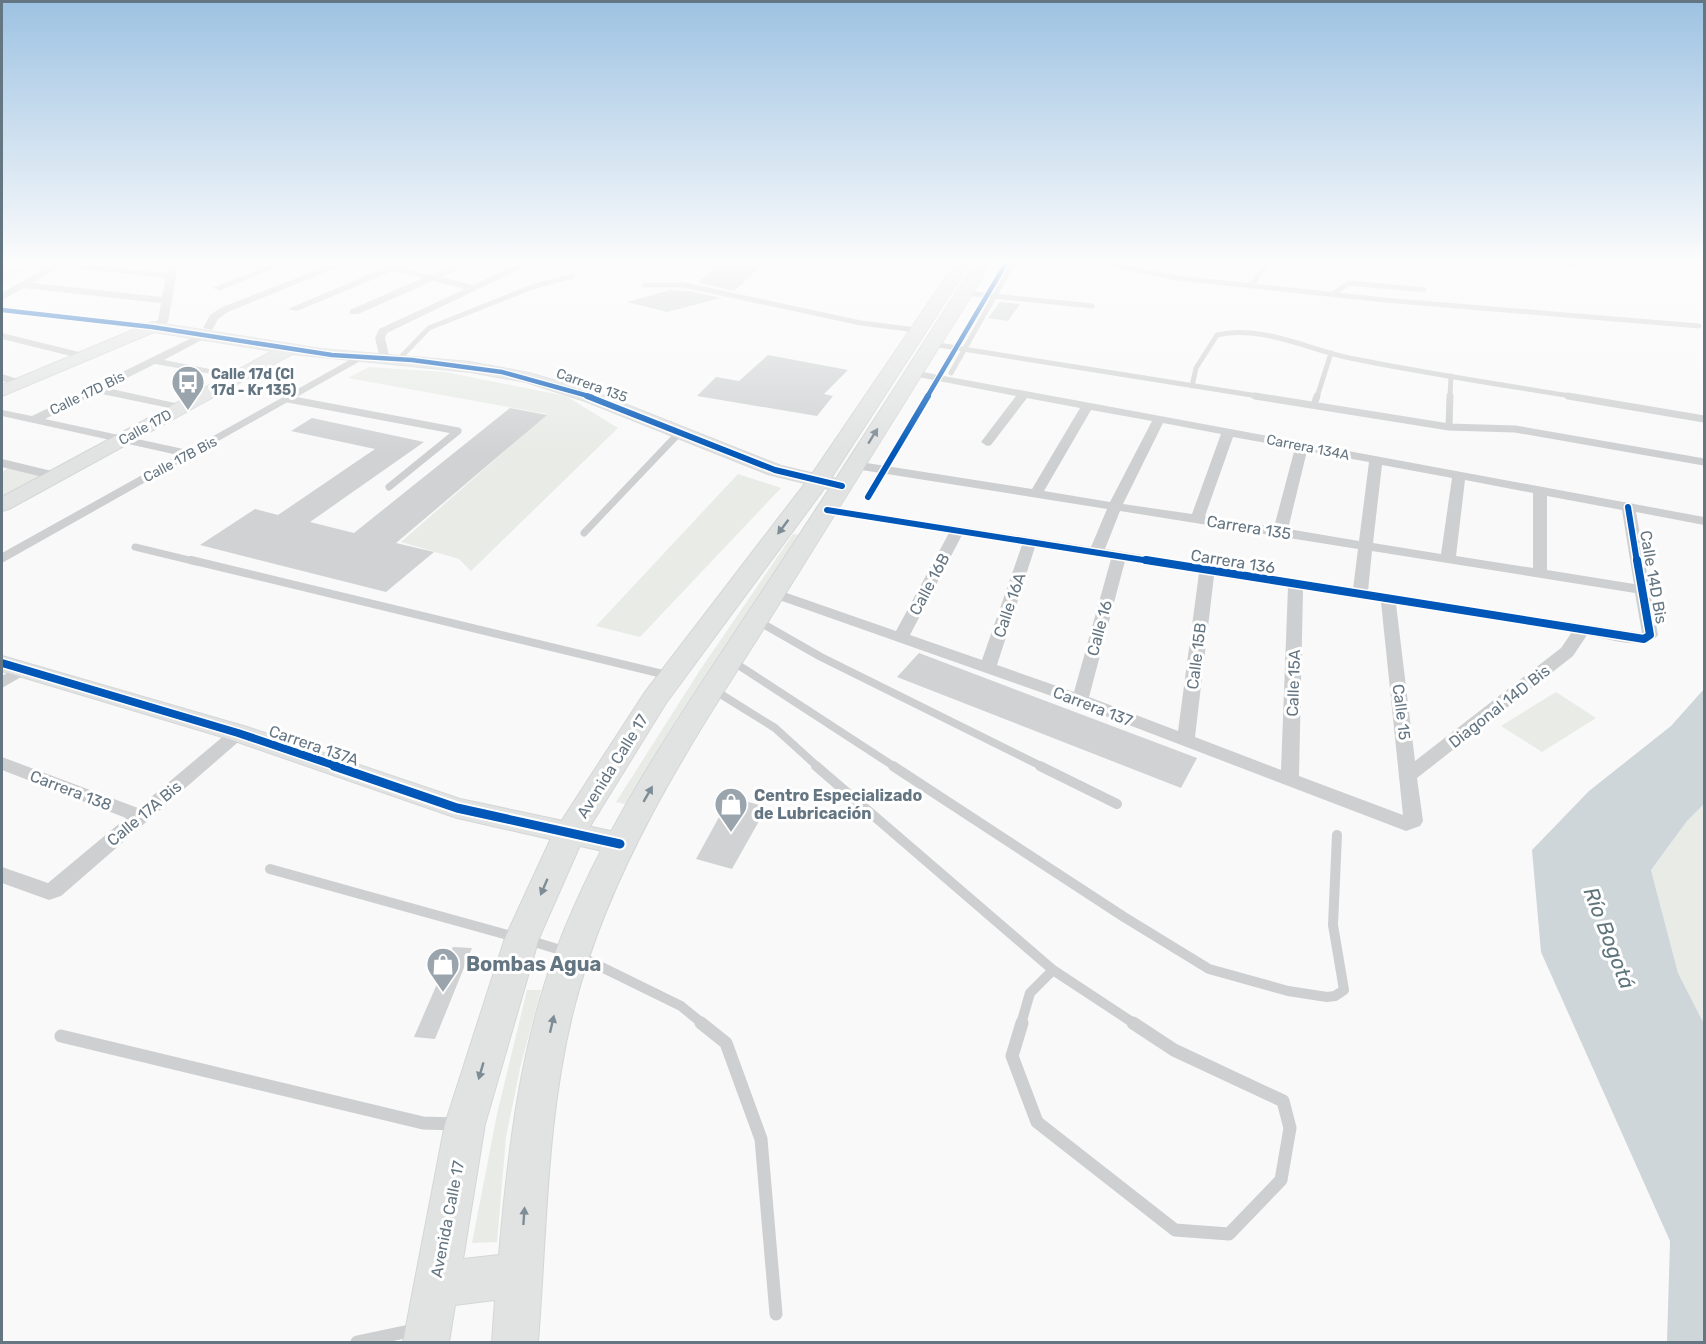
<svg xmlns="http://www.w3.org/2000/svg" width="1706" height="1344" viewBox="0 0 1706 1344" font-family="Rubik,sans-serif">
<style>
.green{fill:#e8ebe6}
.water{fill:#ced6d9}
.building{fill:#d0d2d3}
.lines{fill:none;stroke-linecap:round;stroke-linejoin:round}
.secondary-casing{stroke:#d5d6d7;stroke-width:2}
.primary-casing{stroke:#d5d6d7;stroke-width:2}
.lane-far4{stroke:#cecfd0;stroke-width:5}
.lane-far3{stroke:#cecfd0;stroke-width:7}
.lane-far2{stroke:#cecfd0;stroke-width:8}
.lane-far1{stroke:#cecfd0;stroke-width:10}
.lane{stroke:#cecfd0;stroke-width:13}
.street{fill:#cecfd0;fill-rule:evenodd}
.secondary{fill:#e1e2e2;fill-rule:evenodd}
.primary{fill:#e1e2e2;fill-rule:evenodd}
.cycleway-far3-casing{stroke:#fff;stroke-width:7}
.cycleway-far2-casing{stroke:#fff;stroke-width:9}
.cycleway-far1-casing{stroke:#fff;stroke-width:11}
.cycleway-casing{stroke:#fff;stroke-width:13}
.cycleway-far3{stroke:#0057b8;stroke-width:4.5}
.cycleway-far2{stroke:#0057b8;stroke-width:6}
.cycleway-far1{stroke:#0057b8;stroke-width:8}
.cycleway{stroke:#0057b8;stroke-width:9}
.oneway{fill:#7e8c96}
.labels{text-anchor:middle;stroke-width:6;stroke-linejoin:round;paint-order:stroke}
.far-poi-label{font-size:14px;font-weight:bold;fill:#657683;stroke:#fff;text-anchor:start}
.far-street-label{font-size:14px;fill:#657683;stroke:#fff}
.street-label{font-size:16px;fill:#657683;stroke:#fff}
.poi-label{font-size:16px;font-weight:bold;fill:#657683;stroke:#fff;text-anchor:start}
.near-poi-label{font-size:20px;font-weight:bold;fill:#657683;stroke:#fff;text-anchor:start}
.near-water-label{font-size:21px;font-style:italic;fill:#60757c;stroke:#fff}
</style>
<rect width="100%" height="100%" fill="#f9f9f9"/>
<path class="green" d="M2,265H36L2,285Z
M369,367L445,372L566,396L618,428L471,571L459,559L401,542L547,414L348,378Z
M8,468L47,477L2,502V472Z
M738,474L781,488L640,637L596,626Z
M793,534L802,535L633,806L616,802L700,670Z
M1556,692L1596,718L1542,752L1501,726Z
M1704,804V1024L1678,973L1651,870L1687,821Z
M527,990H541L521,1064L506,1137L497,1242L472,1243L497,1114Z"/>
<path class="water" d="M1704,689V804L1687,821L1651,870L1678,973L1704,1024V1342H1667L1670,1241L1541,952L1532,850L1589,791L1671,726Z"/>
<path class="building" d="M717,265H763L734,291L698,282Z
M670,290L688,291L721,298L667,312L627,302Z
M1000,302L1020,304L1008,321L988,318Z
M768,355L848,370L824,394L833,396L817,416L697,396L716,377L739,381Z
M510,408L547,415L396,543L434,552L386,592L200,545L255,509L278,515L375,449L291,431L312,418L424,442L310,522L354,533Z
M919,653L1197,758L1181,788L897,677Z
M730,797L767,807L732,869L696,859Z
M453,947L472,948L435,1039L414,1037Z"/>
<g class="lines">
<defs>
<path id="secondary" d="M152,322L321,349L470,362L529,373L597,393L781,466L849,482L852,486L842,492L768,474L585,401L526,382L470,372L292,354L9,509L2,511V497L273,351L154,332L2,396V385Z
M2,656L247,727L460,799L620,833L630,837L634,844L630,851L620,855L457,818L229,739L2,671Z"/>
<path id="primary" d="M954,265H969L826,486L666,703L584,836L539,938L485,1124L463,1259L499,1255C508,1151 520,1046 557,948C605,822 684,710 757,599C831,488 902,376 974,265H989C966,306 939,346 914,387C863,470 811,553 759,636C685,752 610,870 575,1004C546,1115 547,1229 538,1342H492L495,1300L455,1305L449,1342H403L445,1124L505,938L553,834L645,692L810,477Z"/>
</defs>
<use href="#secondary" class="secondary-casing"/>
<use href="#primary" class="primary-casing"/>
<path class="lane-far4" d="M1114,265L1178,278L1385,300L1699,326
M1569,265L1573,266
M645,285H684L861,323L916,330
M1251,286L1266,265
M964,293L1092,306
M1333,294L1349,283L1424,290
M932,344L1264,397
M398,360L429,328L535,286L573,276
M951,373L1012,265
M1192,386L1196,368L1217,335C1262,324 1311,351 1355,359C1429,374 1503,385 1577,397
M1317,397L1331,353
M1450,397L1451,376"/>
<path class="lane-far3" d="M1255,396L1449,427L1515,429L1704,462
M1568,396L1704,419
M288,399L458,431L389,487
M1314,405L1317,396
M1449,427L1450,396
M584,533L679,433
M135,547L197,562"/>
<path class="lane-far2" d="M191,560L671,676
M756,620L821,657L1043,767
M732,661L895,767
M714,690L775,728L818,767"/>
<path class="lane-far1" d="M816,766L1053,970
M893,766L1124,917L1209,969L1288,991L1327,997L1335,996L1344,990L1333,925L1337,835
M1040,766L1117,804
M270,869L515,937
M528,940L567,952
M579,956L681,1006L703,1024
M1053,970L1135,1024
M1021,1024L1030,993L1053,970"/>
<path class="lane" d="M701,1023L726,1043L761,1139L776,1314
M1022,1023L1012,1056L1037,1122L1175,1230L1229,1234L1281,1180L1290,1128L1283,1101L1174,1050L1133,1023
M61,1036L423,1123L456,1124
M357,1342L414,1330"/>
<path class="street" d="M51,265H87L167,273L168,265H178L168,322L152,330L2,313V307L151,324L158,320L161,303L24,288L2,300V293ZM60,267L166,278L162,297L33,283Z
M212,265H223L218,268Z
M270,265H283L220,290L212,288Z
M330,265H343L228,312L218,319L212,330L203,328L210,315L220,308Z
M386,265H405L402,268L431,275L455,265H467L442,277L473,285L516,265H528L387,333L385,338L390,359L385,362L380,359L375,338L379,329L465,289L433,281L358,314H350V310L423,278L393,271L297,311L288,309L384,268Z
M2,333L87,354L88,356L83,359L2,339Z
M202,333L211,335L164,360L240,375V379L155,364L107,388L184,405V411L97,393L45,419L188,450L355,357L364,359L2,563V553L178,455L2,416V410L32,416Z
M912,370L1704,517V525L1636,512L1658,635C1644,652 1606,638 1587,635L1573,656L1417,778L1423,821L1420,826L1406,831L1074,704L768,596L765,593L768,590H778L896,631L949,533L822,513V507L827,506L1091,547L1107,509L849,468V462L854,461L1032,489L1080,408L1027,398L991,445L987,446L981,442L1016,396L908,375V371ZM1091,410L1152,421L1110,502L1044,491ZM1163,423L1221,434L1192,514L1123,504ZM1233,437L1295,448L1274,527L1205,516ZM1307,451L1369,462L1359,541L1288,529ZM1382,465L1452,478L1441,554L1373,543ZM1465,480L1533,493V568L1456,556ZM1547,496L1622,510L1634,584L1547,570ZM1120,511L1358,549L1353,589L1105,549ZM962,535L1022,545L982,660L910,635ZM1035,547L1111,559L1074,692L997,665ZM1372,551L1635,593L1642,633L1368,591ZM1125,561L1199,573L1178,731L1089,697ZM1214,576L1288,587L1281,770L1195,737ZM1303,590L1381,602L1403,815L1299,776ZM1396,604L1572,632L1561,648L1415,761Z
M2,374L24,381L26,383L20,386L2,381Z
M2,459L60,473L62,476L55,480L2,467Z
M22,664L30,669L28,673L2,688V676Z
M238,727L247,733L244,737L61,896L49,900L2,883V867L48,883L126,818L2,770V757L138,808L232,729Z"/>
<use href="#secondary" class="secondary"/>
<use href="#primary" class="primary"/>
<defs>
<path id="cycleway-far3" d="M2,310L152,327L332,355L412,360L502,372L592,397
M927,397L1005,265"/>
<path id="cycleway-far2" d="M587,396L775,470L842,486
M868,497L928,396
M1628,507L1637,562
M827,510L1156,562"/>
<path id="cycleway-far1" d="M1146,560L1644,639L1650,635L1637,560
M2,663L238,733L339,767"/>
<path id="cycleway" d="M334,766L457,808L620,844"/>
</defs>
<use href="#cycleway-far3" class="cycleway-far3-casing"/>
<use href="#cycleway-far2" class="cycleway-far2-casing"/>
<use href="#cycleway-far1" class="cycleway-far1-casing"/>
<use href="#cycleway" class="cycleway-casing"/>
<use href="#cycleway-far3" class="cycleway-far3"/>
<use href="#cycleway-far2" class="cycleway-far2"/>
<use href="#cycleway-far1" class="cycleway-far1"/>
<use href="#cycleway" class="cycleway"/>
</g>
<defs><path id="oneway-solid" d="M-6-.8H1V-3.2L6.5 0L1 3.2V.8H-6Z" transform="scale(1.5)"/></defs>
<g class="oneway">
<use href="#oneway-solid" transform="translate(873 436) rotate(-58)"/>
<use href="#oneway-solid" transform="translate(783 527) rotate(127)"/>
<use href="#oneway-solid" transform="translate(648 794) rotate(-60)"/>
<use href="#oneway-solid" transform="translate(544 887) rotate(113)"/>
<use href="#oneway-solid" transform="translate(552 1024) rotate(-77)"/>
<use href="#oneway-solid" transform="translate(481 1071) rotate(106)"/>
<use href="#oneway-solid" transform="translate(524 1216) rotate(-86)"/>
</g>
<linearGradient id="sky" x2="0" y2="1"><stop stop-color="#9dc2e2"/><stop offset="0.58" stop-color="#fcfcfc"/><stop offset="1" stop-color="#fcfcfc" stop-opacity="0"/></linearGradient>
<rect width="1706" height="453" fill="url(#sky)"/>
<defs>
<symbol id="bus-pin" viewBox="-11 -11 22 30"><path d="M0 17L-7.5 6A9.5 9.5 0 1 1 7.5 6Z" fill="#99a4ac" stroke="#fff"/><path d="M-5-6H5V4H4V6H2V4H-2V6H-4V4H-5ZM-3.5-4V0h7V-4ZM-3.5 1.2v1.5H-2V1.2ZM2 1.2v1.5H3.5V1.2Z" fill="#fff"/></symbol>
<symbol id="shop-pin" viewBox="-11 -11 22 30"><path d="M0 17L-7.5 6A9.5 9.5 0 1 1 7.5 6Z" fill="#99a4ac" stroke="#fff"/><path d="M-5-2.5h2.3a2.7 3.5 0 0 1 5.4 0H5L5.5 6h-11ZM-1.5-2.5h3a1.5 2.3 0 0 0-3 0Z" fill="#fff"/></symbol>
</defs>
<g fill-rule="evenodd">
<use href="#bus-pin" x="169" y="363" width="38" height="52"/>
<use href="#shop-pin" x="712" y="785" width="38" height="52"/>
<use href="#shop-pin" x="424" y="945" width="38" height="52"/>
</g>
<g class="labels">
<g class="far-poi-label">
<text x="211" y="379">Calle 17d (Cl<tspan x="211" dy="16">17d - Kr 135)</tspan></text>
</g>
<g class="far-street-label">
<text transform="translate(592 385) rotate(20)" y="5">Carrera 135</text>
<text transform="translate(87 393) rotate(-26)" y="5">Calle 17D Bis</text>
<text transform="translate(145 427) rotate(-29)" y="5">Calle 17D</text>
<text transform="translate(1308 447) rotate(11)" y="5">Carrera 134A</text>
<text transform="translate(180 459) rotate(-28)" y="5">Calle 17B Bis</text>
</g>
<g class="street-label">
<text transform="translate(1249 527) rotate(9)" y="6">Carrera 135</text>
<text transform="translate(1233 561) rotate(9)" y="6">Carrera 136</text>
<text transform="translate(1654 577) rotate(80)" y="6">Calle 14D Bis</text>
<text transform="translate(929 584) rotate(-62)" y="6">Calle 16B</text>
<text transform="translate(1009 605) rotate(-71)" y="6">Calle 16A</text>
<text transform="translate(1099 628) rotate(-75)" y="6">Calle 16</text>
<text transform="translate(1196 656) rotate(-83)" y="6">Calle 15B</text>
<text transform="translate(1293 683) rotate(-88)" y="6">Calle 15A</text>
<text transform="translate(1093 706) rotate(21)" y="6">Carrera 137</text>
<text transform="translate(1499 706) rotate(-38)" y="6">Diagonal 14D Bis</text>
<text transform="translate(1402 712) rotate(83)" y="6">Calle 15</text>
<text transform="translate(314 745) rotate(19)" y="6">Carrera 137A</text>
<text transform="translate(612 766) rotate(-58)" y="6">Avenida Calle 17</text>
<text transform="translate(71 790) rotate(21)" y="6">Carrera 138</text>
<text transform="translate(144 813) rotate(-40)" y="6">Calle 17A Bis</text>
<text transform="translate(447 1219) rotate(-79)" y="6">Avenida Calle 17</text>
</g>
<g class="poi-label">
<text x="754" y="801">Centro Especializado<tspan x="754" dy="18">de Lubricación</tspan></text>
</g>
<g class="near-poi-label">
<text x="466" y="971">Bombas Agua</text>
</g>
<g class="near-water-label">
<text transform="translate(1609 938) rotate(69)" y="7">Río Bogotá</text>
</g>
</g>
<rect width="1706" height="1344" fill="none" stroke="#657683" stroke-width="6"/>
</svg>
